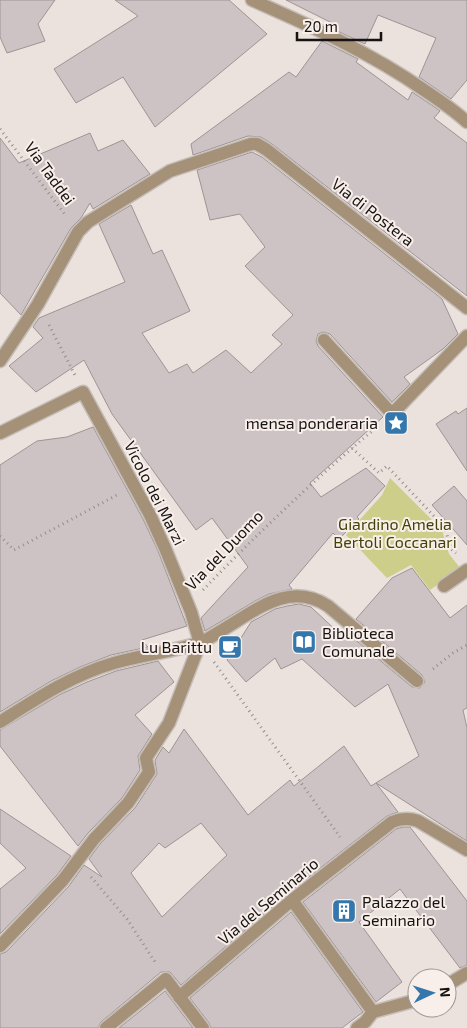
<svg xmlns="http://www.w3.org/2000/svg" width="467" height="1028" viewBox="0 0 467 1028" font-family="'Exo 2',sans-serif">
<style>
.green{fill:#ccce8a}
.building{fill:#cec3c4;stroke:#9e9494;fill-rule:evenodd}
.lines{fill:none;stroke-linecap:round;stroke-linejoin:round}
.street-casing{stroke:#c5bdb8;stroke-width:15}
.path{stroke:#968e8b;stroke-width:3;stroke-dasharray:1 4;stroke-linecap:butt}
.street{stroke:#a49177;stroke-width:12}
.labels{text-anchor:middle;stroke-width:4;stroke-linejoin:round;paint-order:stroke}
.street-label{font-size:16px;fill:#161312;stroke:#f9efea}
.poi-label{font-size:16px;fill:#161312;stroke:#f9efea;text-anchor:end}
.park-label{font-size:16px;fill:#434307;stroke:#f9efea}
</style>
<rect width="100%" height="100%" fill="#ece2dd"/>
<path class="green" d="M390,478L442,530L449,554L461,569L430,590L411,565L387,578L346,535L382,495Z"/>
<path class="building" d="M0,0H55L38,24L45,41L7,53L0,37Z
M115,0H229L267,34L155,127L123,77L76,103L54,69L138,16Z
M286,0H467V80L451,99L419,77L436,38L378,15L365,44L331,28L334,24Z
M322,41L358,59L356,62L408,100L412,92L436,108L440,111L434,118L467,143V296L272,144L261,137L248,136L193,155L191,144L289,72L296,77Z
M90,133L98,151L123,140L150,174L93,209L90,203L81,218L71,228L21,315L0,293V138L19,163Z
M252,152L262,157L442,299L458,334L443,349L404,377L410,384L392,402L330,334L323,332L318,334L316,341L318,346L383,417L310,483L321,497L366,468L385,486L357,517L359,519L339,539L333,533L289,585L292,589L269,594L255,601L205,631L201,618L248,567L212,518L196,530L112,414L84,360L36,392L9,366L43,338L33,327L39,318L125,282L99,224L131,205L153,254L162,250L190,311L142,333L169,373L187,364L193,373L226,350L251,373L282,344L272,335L293,315L245,266L265,247L240,214L210,220L197,170Z
M467,408V471L436,424L456,411L458,414Z
M93,427L143,519L158,551L187,626L142,640L148,647L111,655L80,667L51,681L0,712V465L37,441L67,437Z
M454,486L467,501V545L432,505Z
M412,568L450,618L467,605V708L463,710L467,728V841L376,783L398,812L387,816L287,894L181,985L170,972H161L101,1022L98,1028H0V954L6,952L69,886L84,865L102,877L89,859L100,844L135,808L157,774L155,760L163,747L169,753L184,729L248,815L290,780L294,786L344,746L371,786L419,756L388,684L355,707L302,659L281,669L275,658L246,682L227,660L251,622L275,609L287,606L299,604L311,607L342,636L346,632L412,687L420,688L425,682L422,675L356,619L392,578ZM201,823L227,855L162,917L131,873L159,843L165,848Z
M158,661L174,682L135,715L152,734L138,756L140,770L122,798L88,833L78,846L0,746V730L59,695L87,682L116,671Z
M0,809L71,856L57,875L0,934V889L26,868L0,843Z
M403,827H410L467,901V965L460,968L400,889L359,922L402,982L376,1002L303,902L396,829Z
M291,912L363,1012L342,1028H211L209,1023L190,998Z
M165,991L193,1028H119Z"/>
<g class="lines">
<defs>
<path id="street" d="M252,0C311,26 371,53 424,90C439,100 454,110 467,122
M324,340L392,414L467,336
M0,361L38,304L78,232L88,222L170,171L251,144H257L267,150L467,308
M0,433L83,392L150,515L165,548L191,612L200,643L169,723L146,758L149,772L128,803L94,839L63,880L0,946
M444,586L467,570
M0,722C36,699 72,675 114,663C142,655 171,652 199,643C206,641 212,636 219,632C254,612 288,580 328,606L417,681
M292,900L373,1012
M447,985L467,973
M179,997L292,900L392,822C402,818 409,818 418,821L467,850
M106,1028L166,979L203,1028
M357,1028L365,1022L373,1012L417,1000"/>
</defs>
<use href="#street" class="street-casing"/>
<path class="path" d="M0,129L66,216
M49,325L75,375
M352,448L379,473L387,466L445,528L451,549L456,553
M0,536L14,550L117,495
M203,590C258,533 316,478 377,427
M214,662L340,837
M433,669L453,653L467,645
M91,877L127,919L155,962"/>
<use href="#street" class="street"/>
</g>
<defs>
<symbol id="sight-square" viewBox="-11 -11 22 22"><rect x="-9" y="-9" width="18" height="18" rx="4" fill="#3477ac" stroke="#f9efea"/><path d="M0-6L1.8-2.2L6-1.7L2.9 1.2L3.7 5.4L0 3.3L-3.7 5.4L-2.9 1.2L-6-1.7L-1.8-2.2Z" fill="#fff"/></symbol>
<symbol id="library-square" viewBox="-11 -11 22 22"><rect x="-9" y="-9" width="18" height="18" rx="4" fill="#3477ac" stroke="#f9efea"/><path d="M-6-4Q-3-5.5-.7-3.5V5Q-3 3-6 4ZM6-4Q3-5.5 .7-3.5V5Q3 3 6 4Z" fill="#fff"/></symbol>
<symbol id="cafe-square" viewBox="-11 -11 22 22"><rect x="-9" y="-9" width="18" height="18" rx="4" fill="#3477ac" stroke="#f9efea"/><path d="M-5.5-4.5H6V0H3Q3 3.5 0 3.5H-2.5Q-5.5 3.5-5.5 0ZM3-3.2v2h1.7v-2ZM-6 4.5H4V6H-6Z" fill="#fff"/></symbol>
<symbol id="building-square" viewBox="-11 -11 22 22"><rect x="-9" y="-9" width="18" height="18" rx="4" fill="#3477ac" stroke="#f9efea"/><path d="M-4-6H4V6H1V3H-1V6H-4ZM-2.5-4.3h1.7v1.8h-1.7ZM.8-4.3h1.7v1.8H.8ZM-2.5-1h1.7V.8h-1.7ZM.8-1h1.7V.8H.8Z" fill="#fff"/></symbol>
</defs>
<g fill-rule="evenodd">
<use href="#sight-square" x="382" y="409" width="28" height="28"/>
<use href="#library-square" x="290" y="628" width="28" height="28"/>
<use href="#cafe-square" x="216" y="633" width="28" height="28"/>
<use href="#building-square" x="330" y="897" width="28" height="28"/>
</g>
<g class="labels">
<g class="street-label">
<text transform="translate(50 173) rotate(54)" y="6">Via Taddei</text>
<text transform="translate(373 212) rotate(38)" y="6">Via di Postera</text>
<text transform="translate(155 493) rotate(63)" y="6">Vicolo dei Marzi</text>
<text transform="translate(224 550) rotate(-46)" y="6">Via del Duomo</text>
<text transform="translate(268 901) rotate(-40)" y="6">Via del Seminario</text>
</g>
<g class="poi-label">
<text x="378" y="429">mensa ponderaria</text>
<text x="322" y="639" text-anchor="start">Biblioteca<tspan x="322" dy="18">Comunale</tspan></text>
<text x="212" y="653">Lu Barittu</text>
<text x="362" y="908" text-anchor="start">Palazzo del<tspan x="362" dy="18">Seminario</tspan></text>
</g>
<g class="park-label">
<text x="395" y="530">Giardino Amelia<tspan x="395" dy="18">Bertoli Coccanari</tspan></text>
</g>
</g>
<g transform="translate(432 993) rotate(86)"><circle r="24" fill="#f9efea" stroke="#9e9794"/>
<path d="M0-4L9 19L0 12L-9 19Z" fill="#3477ac"/>
<text y="-8" font-size="14" font-weight="bold" text-anchor="middle" fill="#161312">N</text>
</g>
<path d="M297 32v8h84v-8" fill="none" stroke="#161312" stroke-width="2.5"/>
<text x="304" y="32" font-size="15" fill="#161312" stroke="#f9efea" stroke-width="4" paint-order="stroke">20 m</text>
</svg>
